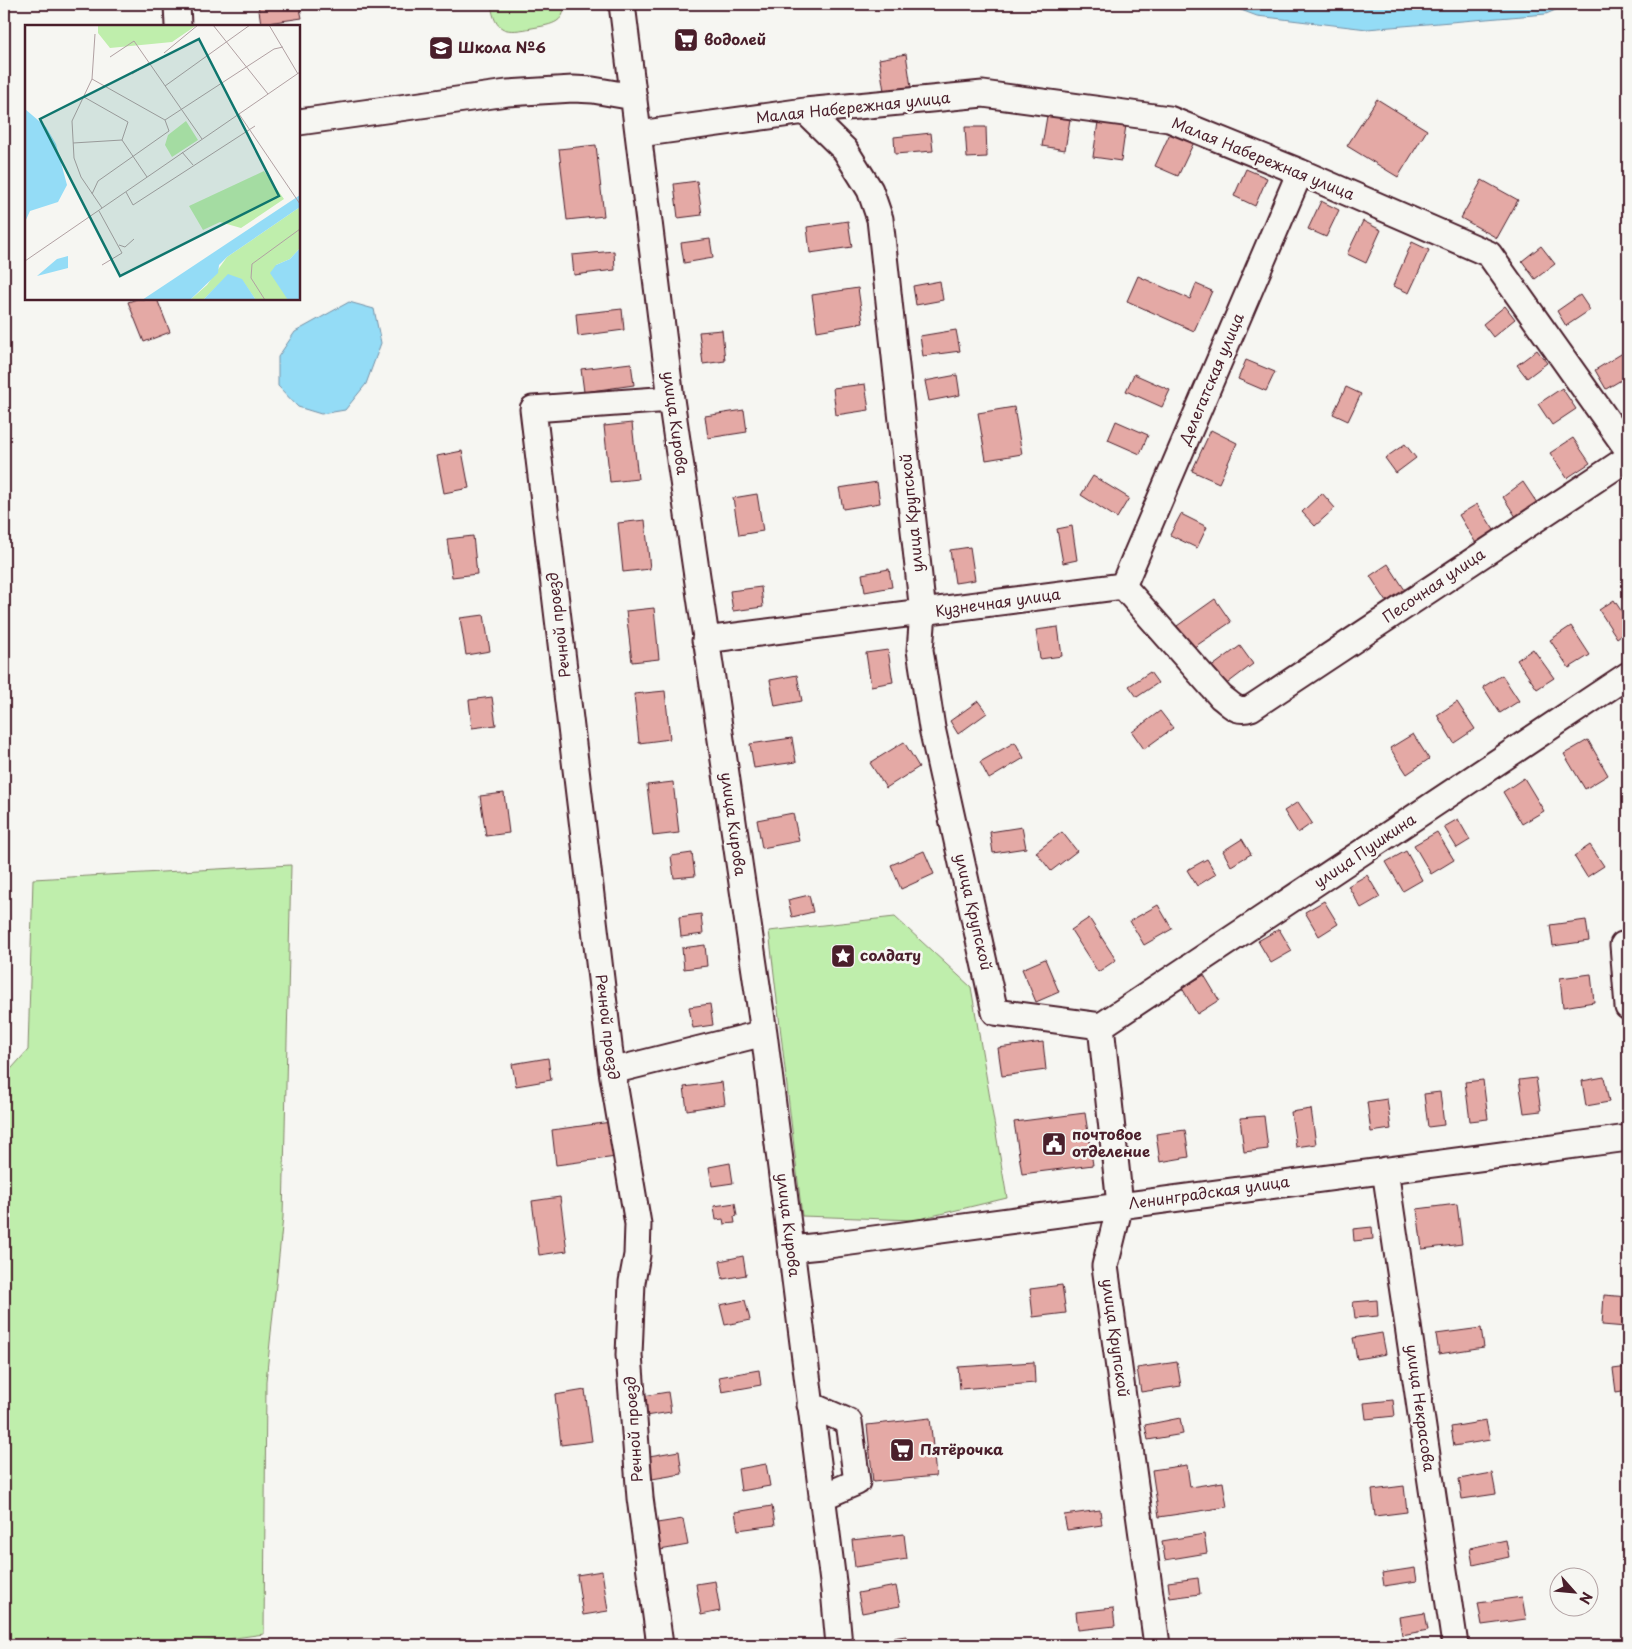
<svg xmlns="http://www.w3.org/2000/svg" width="1632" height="1649" viewBox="0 0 1632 1649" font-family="'Playpen Sans',sans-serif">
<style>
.green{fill:#bfeeac;stroke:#84866c}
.water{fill:#94dcf6;stroke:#7690a5}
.building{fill:#e4a9a5;stroke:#4a1f2b}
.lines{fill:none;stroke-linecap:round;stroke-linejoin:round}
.minor-casing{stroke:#4a1f2b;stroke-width:29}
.minor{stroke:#f6f6f2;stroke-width:25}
.labels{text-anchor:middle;stroke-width:5;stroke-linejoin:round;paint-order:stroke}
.poi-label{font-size:15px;font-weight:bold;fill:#4a1f2b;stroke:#f6f6f2;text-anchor:start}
.street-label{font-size:15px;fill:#4a1f2b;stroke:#f6f6f2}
.inset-road{fill:none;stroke:#b1a0a2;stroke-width:1}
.view{fill:#0f766e;fill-opacity:0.15;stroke:#0f766e;stroke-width:2.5}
.inset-edge{fill:none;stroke:#4a1f2b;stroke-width:2.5}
</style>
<rect width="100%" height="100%" fill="#f6f6f2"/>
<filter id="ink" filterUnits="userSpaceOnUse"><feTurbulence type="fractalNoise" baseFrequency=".02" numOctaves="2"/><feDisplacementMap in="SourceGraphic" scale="10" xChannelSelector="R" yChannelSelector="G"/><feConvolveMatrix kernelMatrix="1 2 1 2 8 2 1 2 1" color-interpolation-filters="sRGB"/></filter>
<g filter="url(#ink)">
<path class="green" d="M491,4H564C566,24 548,25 532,28C506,33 495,33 491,4Z
M291,865L283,1217L266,1381L264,1634L184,1645H4V1077L28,1050L33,879Z
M895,917L971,987L1007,1198L915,1220L802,1216L769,931Z"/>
<path class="water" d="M1225,4H1570L1546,14L1367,29L1257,16Z
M349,302L374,309L381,343L366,384L345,410L321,414L298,407L278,386V357L295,332Z"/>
<path class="building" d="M258,4H299L302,18L261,24Z
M906,54L911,87L884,91L879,59Z
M1377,99L1427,130L1398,177L1347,146Z
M1047,116L1070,119L1065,150L1042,146Z
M1098,122L1126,125L1121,161L1093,157Z
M965,127H986L987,157L967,158Z
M1172,129L1195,140L1178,176L1155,166Z
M931,133L933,151L895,154L894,137Z
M596,145L604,216L567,220L559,149Z
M1246,169L1267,178L1255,206L1234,196Z
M1482,180L1518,200L1497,238L1461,218Z
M697,181L702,215L678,218L674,184Z
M1321,201L1339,210L1326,237L1308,229Z
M848,221L852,247L810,253L807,227Z
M1363,221L1381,230L1366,263L1347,254Z
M710,239L713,258L684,263L681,243Z
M1412,242L1429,250L1409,293L1393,286Z
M1541,246L1555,264L1535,279L1522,261Z
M614,251L615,270L574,275L572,255Z
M1138,276L1190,299L1196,284L1212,291L1194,331L1127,301Z
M940,281L943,300L916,305L913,286Z
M858,288L863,323L817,331L812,295Z
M1580,295L1590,310L1566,326L1557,311Z
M137,299H157L170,332L144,342L128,302Z
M1505,306L1515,319L1493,337L1483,324Z
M622,309L624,330L578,336L576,314Z
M722,330L725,361L703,364L699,332Z
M956,330L960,351L923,356L920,336Z
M1537,350L1547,363L1527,378L1517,365Z
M1626,351L1628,354V376L1606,389L1595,370Z
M1246,360L1275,372L1266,391L1238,379Z
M631,363L634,385L584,392L581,369Z
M1134,374L1170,390L1162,407L1126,391Z
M957,375L960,395L929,401L925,381Z
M865,384L869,410L836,415L833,388Z
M1346,387L1361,394L1348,421L1333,414Z
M1562,388L1576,409L1552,425L1538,404Z
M1014,407L1022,454L986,460L978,413Z
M744,410L747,432L708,438L705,416Z
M1116,421L1148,435L1140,454L1108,440Z
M632,423L638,479L610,482L604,426Z
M1211,430L1237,443L1219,483L1192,471Z
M1573,438L1590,463L1567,478L1550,453Z
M1405,444L1416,458L1396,473L1385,458Z
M462,451L469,488L444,493L437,456Z
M1093,476L1129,498L1117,518L1081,495Z
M877,482L880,503L843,509L839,488Z
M1523,482L1539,506L1518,520L1503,497Z
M1322,493L1335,508L1315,526L1302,512Z
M757,494L763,531L739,535L733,498Z
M1477,504L1496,533L1477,545L1459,515Z
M1181,514L1207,527L1197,548L1170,535Z
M645,520L650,569L623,572L618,523Z
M1072,526L1077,560L1063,563L1057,529Z
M473,536L477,574L452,577L447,539Z
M970,547L975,580L955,583L950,550Z
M1388,564L1405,590L1387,602L1370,576Z
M889,569L892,587L865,592L862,574Z
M761,587L763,607L733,611L730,591Z
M1215,599L1231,622L1193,648L1177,626Z
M1614,600L1628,621V630L1617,638L1599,610Z
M654,608L659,659L632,662L626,611Z
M484,615L490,651L466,655L460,618Z
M1571,626L1590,655L1569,668L1550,640Z
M1058,627L1062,656L1040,659L1036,630Z
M1240,646L1253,664L1224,686L1210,668Z
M1533,649L1554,678L1537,689L1517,660Z
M888,650L893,682L871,686L866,653Z
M1150,672L1158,683L1137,697L1129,686Z
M797,675L802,701L775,706L770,680Z
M1502,675L1519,701L1500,713L1483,687Z
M665,691L670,739L639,743L634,694Z
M492,697L496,725L472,728L469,700Z
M978,701L987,713L958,734L950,721Z
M1457,702L1475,729L1454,743L1437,715Z
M1160,711L1173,728L1144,749L1132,732Z
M1413,734L1429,759L1407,774L1390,748Z
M792,738L796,762L754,768L750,744Z
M1588,740L1608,775L1585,789L1564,754Z
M904,742L919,767L886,788L870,763Z
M1015,742L1024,758L989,779L980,762Z
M1524,778L1544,811L1522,824L1503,792Z
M673,782L679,833L653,836L647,785Z
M504,793L509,833L486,836L480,796Z
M1298,802L1312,823L1298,833L1284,811Z
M793,813L799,841L762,848L757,820Z
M1458,819L1470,840L1457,848L1444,827Z
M1022,827L1026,848L993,853L990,832Z
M1062,832L1077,851L1051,871L1036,852Z
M1437,832L1454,860L1431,874L1414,845Z
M1242,839L1251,854L1231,866L1223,851Z
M1590,845L1604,866L1587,877L1574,856Z
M924,851L934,874L901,889L891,865Z
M1406,851L1422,880L1403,891L1386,862Z
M692,853L695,876L674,878L671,856Z
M1207,859L1216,874L1197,886L1187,870Z
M1367,875L1380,897L1361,908L1348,886Z
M809,895L813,912L792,917L788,900Z
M1324,901L1338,924L1319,936L1305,912Z
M1158,905L1172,929L1144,945L1130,921Z
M701,914L703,934L681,937L679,917Z
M1089,918L1116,960L1098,972L1071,930Z
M1586,920L1589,941L1553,946L1550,925Z
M1279,929L1292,951L1271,963L1258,941Z
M705,945L707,966L684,969L682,948Z
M1045,959L1059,992L1036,1002L1022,969Z
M1591,974L1594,1002L1563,1007L1560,978Z
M1204,975L1219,1000L1197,1014L1182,988Z
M710,1004L713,1025L693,1028L689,1007Z
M1043,1042L1046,1070L1002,1076L998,1048Z
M548,1058L551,1080L516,1086L512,1064Z
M1604,1077L1609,1102L1586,1106L1582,1081Z
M1536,1078L1541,1111L1524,1113L1519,1080Z
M1483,1080L1488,1119L1470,1121L1465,1082Z
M722,1082L725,1104L687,1110L684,1087Z
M1440,1092L1444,1125L1428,1127L1424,1094Z
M1387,1099L1391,1129L1371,1132L1367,1102Z
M1311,1109L1316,1144L1296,1147L1291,1112Z
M1085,1113L1093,1165L1022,1174L1014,1122Z
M1264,1116L1268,1149L1244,1152L1240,1118Z
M611,1122L616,1157L556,1165L552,1130Z
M1185,1130L1189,1157L1160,1162L1156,1134Z
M730,1163L733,1183L712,1186L709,1167Z
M560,1197L567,1251L539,1255L532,1201Z
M735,1203L737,1216L734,1217L735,1223L724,1224L723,1219L716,1220L714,1206Z
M1457,1204L1462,1244L1422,1249L1417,1209Z
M1372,1227L1373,1239L1354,1241L1353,1229Z
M743,1256L746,1275L723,1279L720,1261Z
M1062,1285L1066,1313L1033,1317L1030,1289Z
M1604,1295L1628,1297L1626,1327L1602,1325Z
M745,1300L750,1320L725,1325L720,1305Z
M1377,1300L1378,1316L1355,1318L1353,1302Z
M1481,1328L1484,1347L1439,1354L1436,1334Z
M1382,1333L1386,1354L1357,1359L1353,1338Z
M1034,1362L1035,1383L960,1389L958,1367Z
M1177,1362L1181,1386L1141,1392L1137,1368Z
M1628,1367V1390L1616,1392L1613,1369Z
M759,1370L761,1385L722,1392L719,1377Z
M585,1390L592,1441L561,1445L555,1395Z
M668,1392L671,1412L645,1416L643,1396Z
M1393,1400L1395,1416L1366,1419L1364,1403Z
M930,1418L936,1476L873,1482L867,1425Z
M1180,1418L1183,1434L1148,1440L1145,1425Z
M1486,1421L1490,1440L1454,1446L1451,1427Z
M679,1451L682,1474L652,1479L649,1456Z
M766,1464L770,1486L741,1491L738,1469Z
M1187,1465L1190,1487L1223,1482L1227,1507L1159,1517L1152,1470Z
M1492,1473L1496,1494L1462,1499L1459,1479Z
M1404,1486L1407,1512L1375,1516L1372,1490Z
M772,1506L775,1525L738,1530L735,1512Z
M1100,1510L1102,1525L1067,1530L1064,1515Z
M683,1519L688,1545L660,1550L657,1523Z
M904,1534L907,1559L855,1567L852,1540Z
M1204,1534L1207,1553L1165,1560L1162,1541Z
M1506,1540L1509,1557L1473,1565L1470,1548Z
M1415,1568L1417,1581L1384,1586L1382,1573Z
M602,1571L608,1611L583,1615L577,1575Z
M1198,1578L1200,1594L1170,1598L1168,1582Z
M715,1581L720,1611L701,1615L696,1584Z
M896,1586L900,1606L862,1613L858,1593Z
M1522,1597L1526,1619L1482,1625L1478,1603Z
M1113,1608L1115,1626L1078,1630L1076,1612Z
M1425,1613L1428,1630L1402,1635L1399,1617Z
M906,1636L907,1645H866L865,1642Z"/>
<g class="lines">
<defs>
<path id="minor" d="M177,4L178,26
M622,4L671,399L764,1033L834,1590L839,1645
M805,111L845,150L870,190L880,219L923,613L920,650L932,728L995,1012L1101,1026L1120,1205L1105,1266L1157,1645
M299,122L507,93L573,89L593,90L634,97
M639,134L805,111L983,94L1169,119L1300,172L1489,254L1628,450
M1123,586L1300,172
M705,640L1123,586L1221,697C1232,705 1236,713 1251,708L1628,458
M1623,945L1628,1007
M1101,1026L1628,675
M612,1071L764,1033
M1385,1170L1455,1645
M791,1249L821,1246L1628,1138
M810,1405L849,1422L857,1482L822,1497
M660,1645L640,1498L629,1355L632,1282L637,1255L638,1224L612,1071L533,409L671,399"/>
</defs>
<use href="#minor" class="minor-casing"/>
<use href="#minor" class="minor"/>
</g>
</g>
<defs>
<symbol id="supermarket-square" viewBox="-11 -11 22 22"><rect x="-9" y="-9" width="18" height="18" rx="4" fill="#4a1f2b" stroke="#f6f6f2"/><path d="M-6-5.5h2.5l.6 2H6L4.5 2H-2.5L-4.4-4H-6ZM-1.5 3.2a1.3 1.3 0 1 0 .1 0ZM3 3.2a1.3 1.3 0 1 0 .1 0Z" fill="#fff"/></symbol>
<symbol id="school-square" viewBox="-11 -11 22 22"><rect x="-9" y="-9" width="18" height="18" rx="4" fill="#4a1f2b" stroke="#f6f6f2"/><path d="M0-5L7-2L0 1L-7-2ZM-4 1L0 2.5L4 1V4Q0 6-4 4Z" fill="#fff"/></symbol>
<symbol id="sight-square" viewBox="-11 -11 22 22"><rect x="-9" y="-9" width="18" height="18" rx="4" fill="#4a1f2b" stroke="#f6f6f2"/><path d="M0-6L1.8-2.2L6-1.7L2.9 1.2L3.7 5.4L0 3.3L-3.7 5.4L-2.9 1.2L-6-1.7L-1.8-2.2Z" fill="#fff"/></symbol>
<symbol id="civic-square" viewBox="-11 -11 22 22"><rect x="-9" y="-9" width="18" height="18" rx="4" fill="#4a1f2b" stroke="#f6f6f2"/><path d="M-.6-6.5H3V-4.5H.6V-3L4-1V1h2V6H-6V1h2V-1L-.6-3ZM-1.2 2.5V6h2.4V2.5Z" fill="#fff"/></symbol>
</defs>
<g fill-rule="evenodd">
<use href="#supermarket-square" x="672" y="26" width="28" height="28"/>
<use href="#school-square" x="427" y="34" width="28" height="28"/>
<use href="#sight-square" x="829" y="942" width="28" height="28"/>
<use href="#civic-square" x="1040" y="1130" width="28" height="28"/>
<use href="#supermarket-square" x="888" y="1436" width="28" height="28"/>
</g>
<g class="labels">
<g class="poi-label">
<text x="704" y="45">водолей</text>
<text x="458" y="53">Школа №6</text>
<text x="860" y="961">солдату</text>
<text x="1072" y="1140">почтовое<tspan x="1072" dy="17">отделение</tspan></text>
<text x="920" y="1455">Пятёрочка</text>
</g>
<g class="street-label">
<text transform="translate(853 108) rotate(-6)" y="5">Малая Набережная улица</text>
<text transform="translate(1263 159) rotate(22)" y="5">Малая Набережная улица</text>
<text transform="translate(1212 379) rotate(-67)" y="5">Делегатская улица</text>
<text transform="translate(675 423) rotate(82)" y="5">улица Кирова</text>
<text transform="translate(912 513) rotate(-96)" y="5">улица Крупской</text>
<text transform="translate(1434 586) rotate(-34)" y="5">Песочная улица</text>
<text transform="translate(998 603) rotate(-8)" y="5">Кузнечная улица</text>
<text transform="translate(559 625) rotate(-97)" y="5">Речной проезд</text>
<text transform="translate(733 824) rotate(82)" y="5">улица Кирова</text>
<text transform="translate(1365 851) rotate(-34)" y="5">улица Пушкина</text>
<text transform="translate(973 912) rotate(77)" y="5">улица Крупской</text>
<text transform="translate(607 1027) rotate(83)" y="5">Речной проезд</text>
<text transform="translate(1209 1193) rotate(-8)" y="5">Ленинградская улица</text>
<text transform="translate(788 1225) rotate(83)" y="5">улица Кирова</text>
<text transform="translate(1115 1338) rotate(82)" y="5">улица Крупской</text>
<text transform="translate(1420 1408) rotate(82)" y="5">улица Некрасова</text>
<text transform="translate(634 1429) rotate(-94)" y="5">Речной проезд</text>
</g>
</g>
<g transform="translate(25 25)">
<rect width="275" height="275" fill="#f6f6f2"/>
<path d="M73,0H172L147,17L85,23L73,8ZM161,96L173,115L147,132L140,120L143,110ZM239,146L259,174L216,203L195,197L178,205L164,181ZM275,182V223L265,234L251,240L263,275H231L217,255L203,250L178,275H165L182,260L202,232Z" fill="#bfeeac"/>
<path d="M0,84L21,102L31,119L42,160L33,177L5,186L0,197ZM275,170V182L202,232L194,240L193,248L165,275H117ZM275,223V275H263L245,248L251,240L265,234ZM43,231V243L12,251L32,234ZM203,249L217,254L231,275H178Z" fill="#94dcf6"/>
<path class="inset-road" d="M188,0L243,69M244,0L273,49M70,9L67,54L47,96L49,133L56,152L77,183M139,28L173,0M85,32L109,16L177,114M275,47L214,89L275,179M107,49L124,38M67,54L140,95M140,61L225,0M59,72L103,97L97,115L122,152M48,118L97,115M157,127L168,140M101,167L108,180L230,101M67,169L73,156L144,106L140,95L249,24L258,22M74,186L97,228L77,240M94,220L100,222L109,214M0,236L214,89M240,275L226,253L227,239L275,204"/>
<path class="view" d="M174,14L254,171L95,251L15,94Z"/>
<rect width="275" height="275" class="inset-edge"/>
</g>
<rect width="1632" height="1649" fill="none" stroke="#f6f6f2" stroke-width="20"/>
<rect x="10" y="10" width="1612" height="1629" fill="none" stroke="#4a1f2b" stroke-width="2" filter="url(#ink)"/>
<g transform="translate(1574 1592) rotate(117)"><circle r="24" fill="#f6f6f2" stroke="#b1a0a2"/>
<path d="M0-4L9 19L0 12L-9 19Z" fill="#4a1f2b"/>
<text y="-8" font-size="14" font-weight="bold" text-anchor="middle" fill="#4a1f2b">N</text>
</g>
</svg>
